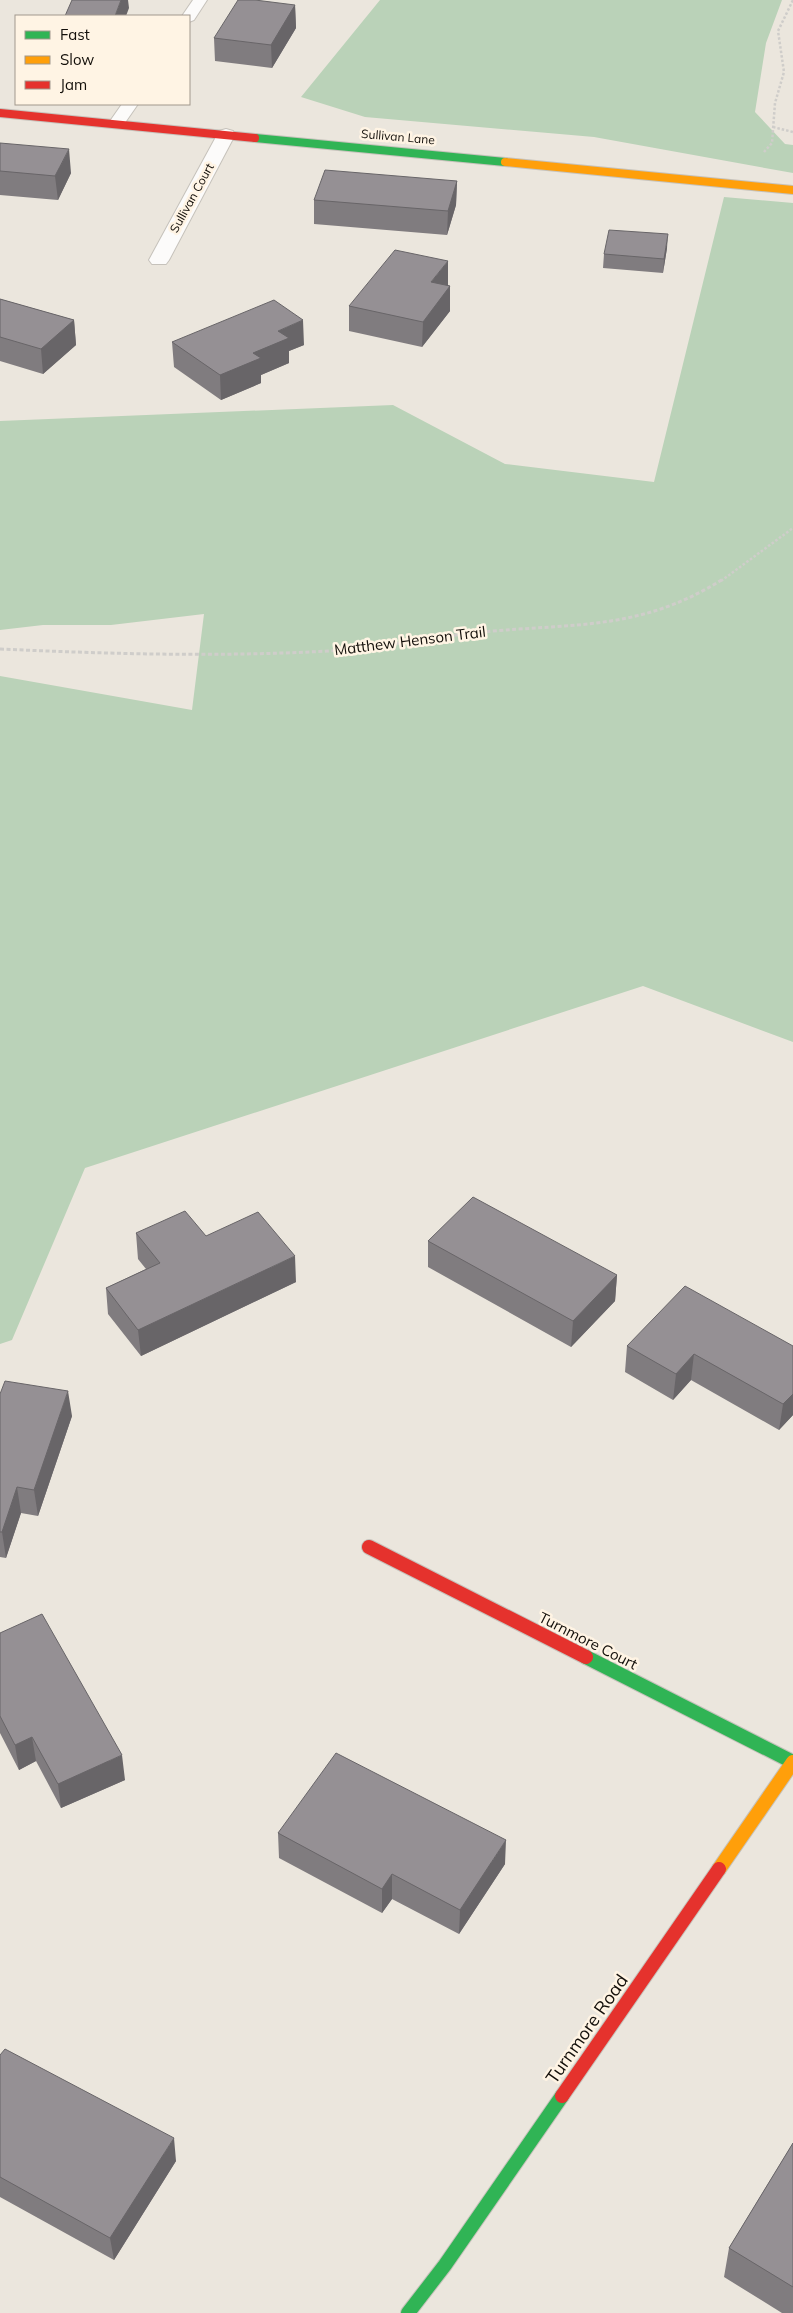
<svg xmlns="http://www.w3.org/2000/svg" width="793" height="2313" viewBox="0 0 793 2313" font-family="Mulish,sans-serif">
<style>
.forest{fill:#bad2b8}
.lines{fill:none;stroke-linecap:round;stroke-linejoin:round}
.lane-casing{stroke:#c6c2bb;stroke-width:2}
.street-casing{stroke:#c6c2bb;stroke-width:2}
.fast-far1-casing{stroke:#c6c2bb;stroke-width:10}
.fast-casing{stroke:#c6c2bb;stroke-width:16}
.slow-far1-casing{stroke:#c6c2bb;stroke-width:10}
.slow-casing{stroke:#c6c2bb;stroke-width:16}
.jam-far1-casing{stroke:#c6c2bb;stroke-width:10}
.jam-casing{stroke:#c6c2bb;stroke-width:16}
.path-far1{stroke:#cfcdca;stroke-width:2.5;stroke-dasharray:2.5 2;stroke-linecap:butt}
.path{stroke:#cfcdca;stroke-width:3;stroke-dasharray:4 2.5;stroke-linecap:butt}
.lane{fill:#fcfbfa;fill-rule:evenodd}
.street{fill:#fcfbfa;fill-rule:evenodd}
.fast-far1{stroke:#30b455;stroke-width:8}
.fast{stroke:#30b455;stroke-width:14}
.slow-far1{stroke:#ff9f0a;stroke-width:8}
.slow{stroke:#ff9f0a;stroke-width:14}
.jam-far1{stroke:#e5322d;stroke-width:8}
.jam{stroke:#e5322d;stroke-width:14}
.wall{fill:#807c7f}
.shaded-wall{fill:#686568}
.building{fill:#959094;stroke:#686568}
.labels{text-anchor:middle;stroke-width:5;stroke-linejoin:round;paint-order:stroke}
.far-street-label{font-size:12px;fill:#130f0a;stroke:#fff4e4}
.street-label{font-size:15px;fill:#130f0a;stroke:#fff4e4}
.near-street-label{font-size:18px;fill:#130f0a;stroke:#fff4e4}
</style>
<rect width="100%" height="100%" fill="#ebe6dd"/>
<path class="forest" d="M380,0H782L766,43L755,112L785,144L793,145V173L594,137L365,117L301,97Z
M724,197L793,203V1042L643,986L85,1168L12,1340L0,1344V676L192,710L204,614L111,625H43L0,630V421L393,405L505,464L654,482Z"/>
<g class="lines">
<defs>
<path id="lane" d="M193,0H207L194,20L189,22V16H182Z
M122,104H138L122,127H110L108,124Z"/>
<path id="street" d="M226,129L233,131L235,135L169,260L166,264H152L149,260L217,135L219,131Z"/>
<path id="fast-far1" d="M255,138L505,162"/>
<path id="fast" d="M586,1657L793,1762
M408,2313L445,2265L562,2096"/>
<path id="slow-far1" d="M505,162L793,190"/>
<path id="slow" d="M719,1869L793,1762"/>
<path id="jam-far1" d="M0,113L255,138"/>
<path id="jam" d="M369,1547L586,1657
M562,2096L719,1869"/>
</defs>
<use href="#lane" class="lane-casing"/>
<use href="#street" class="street-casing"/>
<use href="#fast-far1" class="fast-far1-casing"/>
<use href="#fast" class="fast-casing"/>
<use href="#slow-far1" class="slow-far1-casing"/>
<use href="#slow" class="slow-casing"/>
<use href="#jam-far1" class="jam-far1-casing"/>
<use href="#jam" class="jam-casing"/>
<path class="path-far1" d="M773,127L793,132
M764,152L772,143L775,103L784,72L778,31L793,0
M721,581L793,528"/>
<path class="path" d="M0,649C110,654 219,657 329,651C381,648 431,637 483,632C574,623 641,631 723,579"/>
<use href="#lane" class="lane"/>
<use href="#street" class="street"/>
<use href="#fast-far1" class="fast-far1"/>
<use href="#fast" class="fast"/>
<use href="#slow-far1" class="slow-far1"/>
<use href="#slow" class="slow"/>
<use href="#jam-far1" class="jam-far1"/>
<use href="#jam" class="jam"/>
</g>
<path class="wall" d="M295,5L296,28L272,68L215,61L214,38Z
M0,143L71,173L58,200L0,195Z
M457,181L456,205L447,235L314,224V200Z
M667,248L663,273L603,268L604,254Z
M448,285L450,286V311L422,347L349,331V306Z
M0,299L74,320L76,345L43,374L0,361Z
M172,342L304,345L289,351V363L261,375V383L221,400L174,367Z
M136,1233L206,1236L296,1282L141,1356L108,1314L106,1288L146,1269L138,1259Z
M428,1241L617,1275L615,1301L571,1347L428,1267Z
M627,1346H793V1415L779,1430L691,1380L673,1400L625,1372Z
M0,1394L72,1416L38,1516L21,1513L6,1558L0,1557Z
M0,1633L125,1780L61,1808L36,1761L19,1770L0,1733Z
M278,1833L505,1864L459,1934L392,1899L382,1913L279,1858Z
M0,2055L176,2161L114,2260L0,2197Z
M793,2143V2313H782L724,2277L729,2248Z"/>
<path class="shaded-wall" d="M121,0H128L129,8L126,16H115Z
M295,5L296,28L272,68L271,45Z
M69,149L71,173L58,200L55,176Z
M457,181L456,205L447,235L448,211Z
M668,234L667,248L663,273L664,259Z
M448,261V285L430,306L431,282Z
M450,286V311L422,347L423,322Z
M74,320L76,345L43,374L41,349Z
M303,320L304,345L289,351V363L261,375V383L221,400L220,375L253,353L278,331Z
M295,1256L296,1282L141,1356L138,1330Z
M617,1275L615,1301L571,1347L573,1321Z
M694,1354L691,1380L673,1400L676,1374Z
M68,1391L72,1416L38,1516L34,1490Z
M793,1394V1415L779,1430L783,1404Z
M17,1487L21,1513L6,1558L2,1532Z
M32,1737L36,1761L19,1770L15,1745Z
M122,1755L125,1780L61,1808L58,1784Z
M506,1840L505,1864L459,1934L460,1910Z
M392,1874V1899L382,1913V1889Z
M174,2138L176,2161L114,2260L110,2238Z"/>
<path class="building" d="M72,0H121L115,16H65Z
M238,0H255L295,5L271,45L214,38Z
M0,143L69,149L55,176L0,171Z
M325,170L457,181L448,211L314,200Z
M609,230L668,234L664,259L604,254Z
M395,250L448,261L431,282L450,286L423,322L349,306Z
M0,299L74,320L41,349L0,337Z
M274,300L303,320L278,331L289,338L253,353L261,358L220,375L172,342Z
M473,1197L617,1275L573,1321L428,1241Z
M185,1211L206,1236L258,1212L295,1256L138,1330L106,1288L160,1263L136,1233Z
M685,1286L793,1346V1394L783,1404L694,1354L676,1374L627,1346Z
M5,1381L68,1391L34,1490L17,1487L2,1532H0V1394Z
M42,1614L122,1755L58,1784L32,1737L15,1745L0,1716V1633Z
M336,1753L506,1840L460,1910L392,1874L382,1889L278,1833Z
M5,2049L174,2138L110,2238L0,2177V2055Z
M793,2143V2287L729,2248Z"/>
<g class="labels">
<g class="far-street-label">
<text transform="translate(398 137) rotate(5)" y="4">Sullivan Lane</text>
<text transform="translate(192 198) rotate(-61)" y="4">Sullivan Court</text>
</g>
<g class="street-label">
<text transform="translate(410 641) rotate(-7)" y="5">Matthew Henson Trail</text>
<text transform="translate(588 1641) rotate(27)" y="5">Turnmore Court</text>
</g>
<g class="near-street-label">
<text transform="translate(587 2029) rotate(-55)" y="6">Turnmore Road</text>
</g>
</g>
<rect x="15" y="15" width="175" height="90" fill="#fff4e4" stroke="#a1988d"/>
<rect x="25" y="31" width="25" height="8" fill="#30b455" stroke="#a1988d"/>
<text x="60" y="40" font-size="15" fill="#130f0a">Fast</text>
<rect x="25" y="56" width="25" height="8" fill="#ff9f0a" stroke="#a1988d"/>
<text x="60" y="65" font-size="15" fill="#130f0a">Slow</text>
<rect x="25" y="81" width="25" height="8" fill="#e5322d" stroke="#a1988d"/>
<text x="60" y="90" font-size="15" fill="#130f0a">Jam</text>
</svg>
